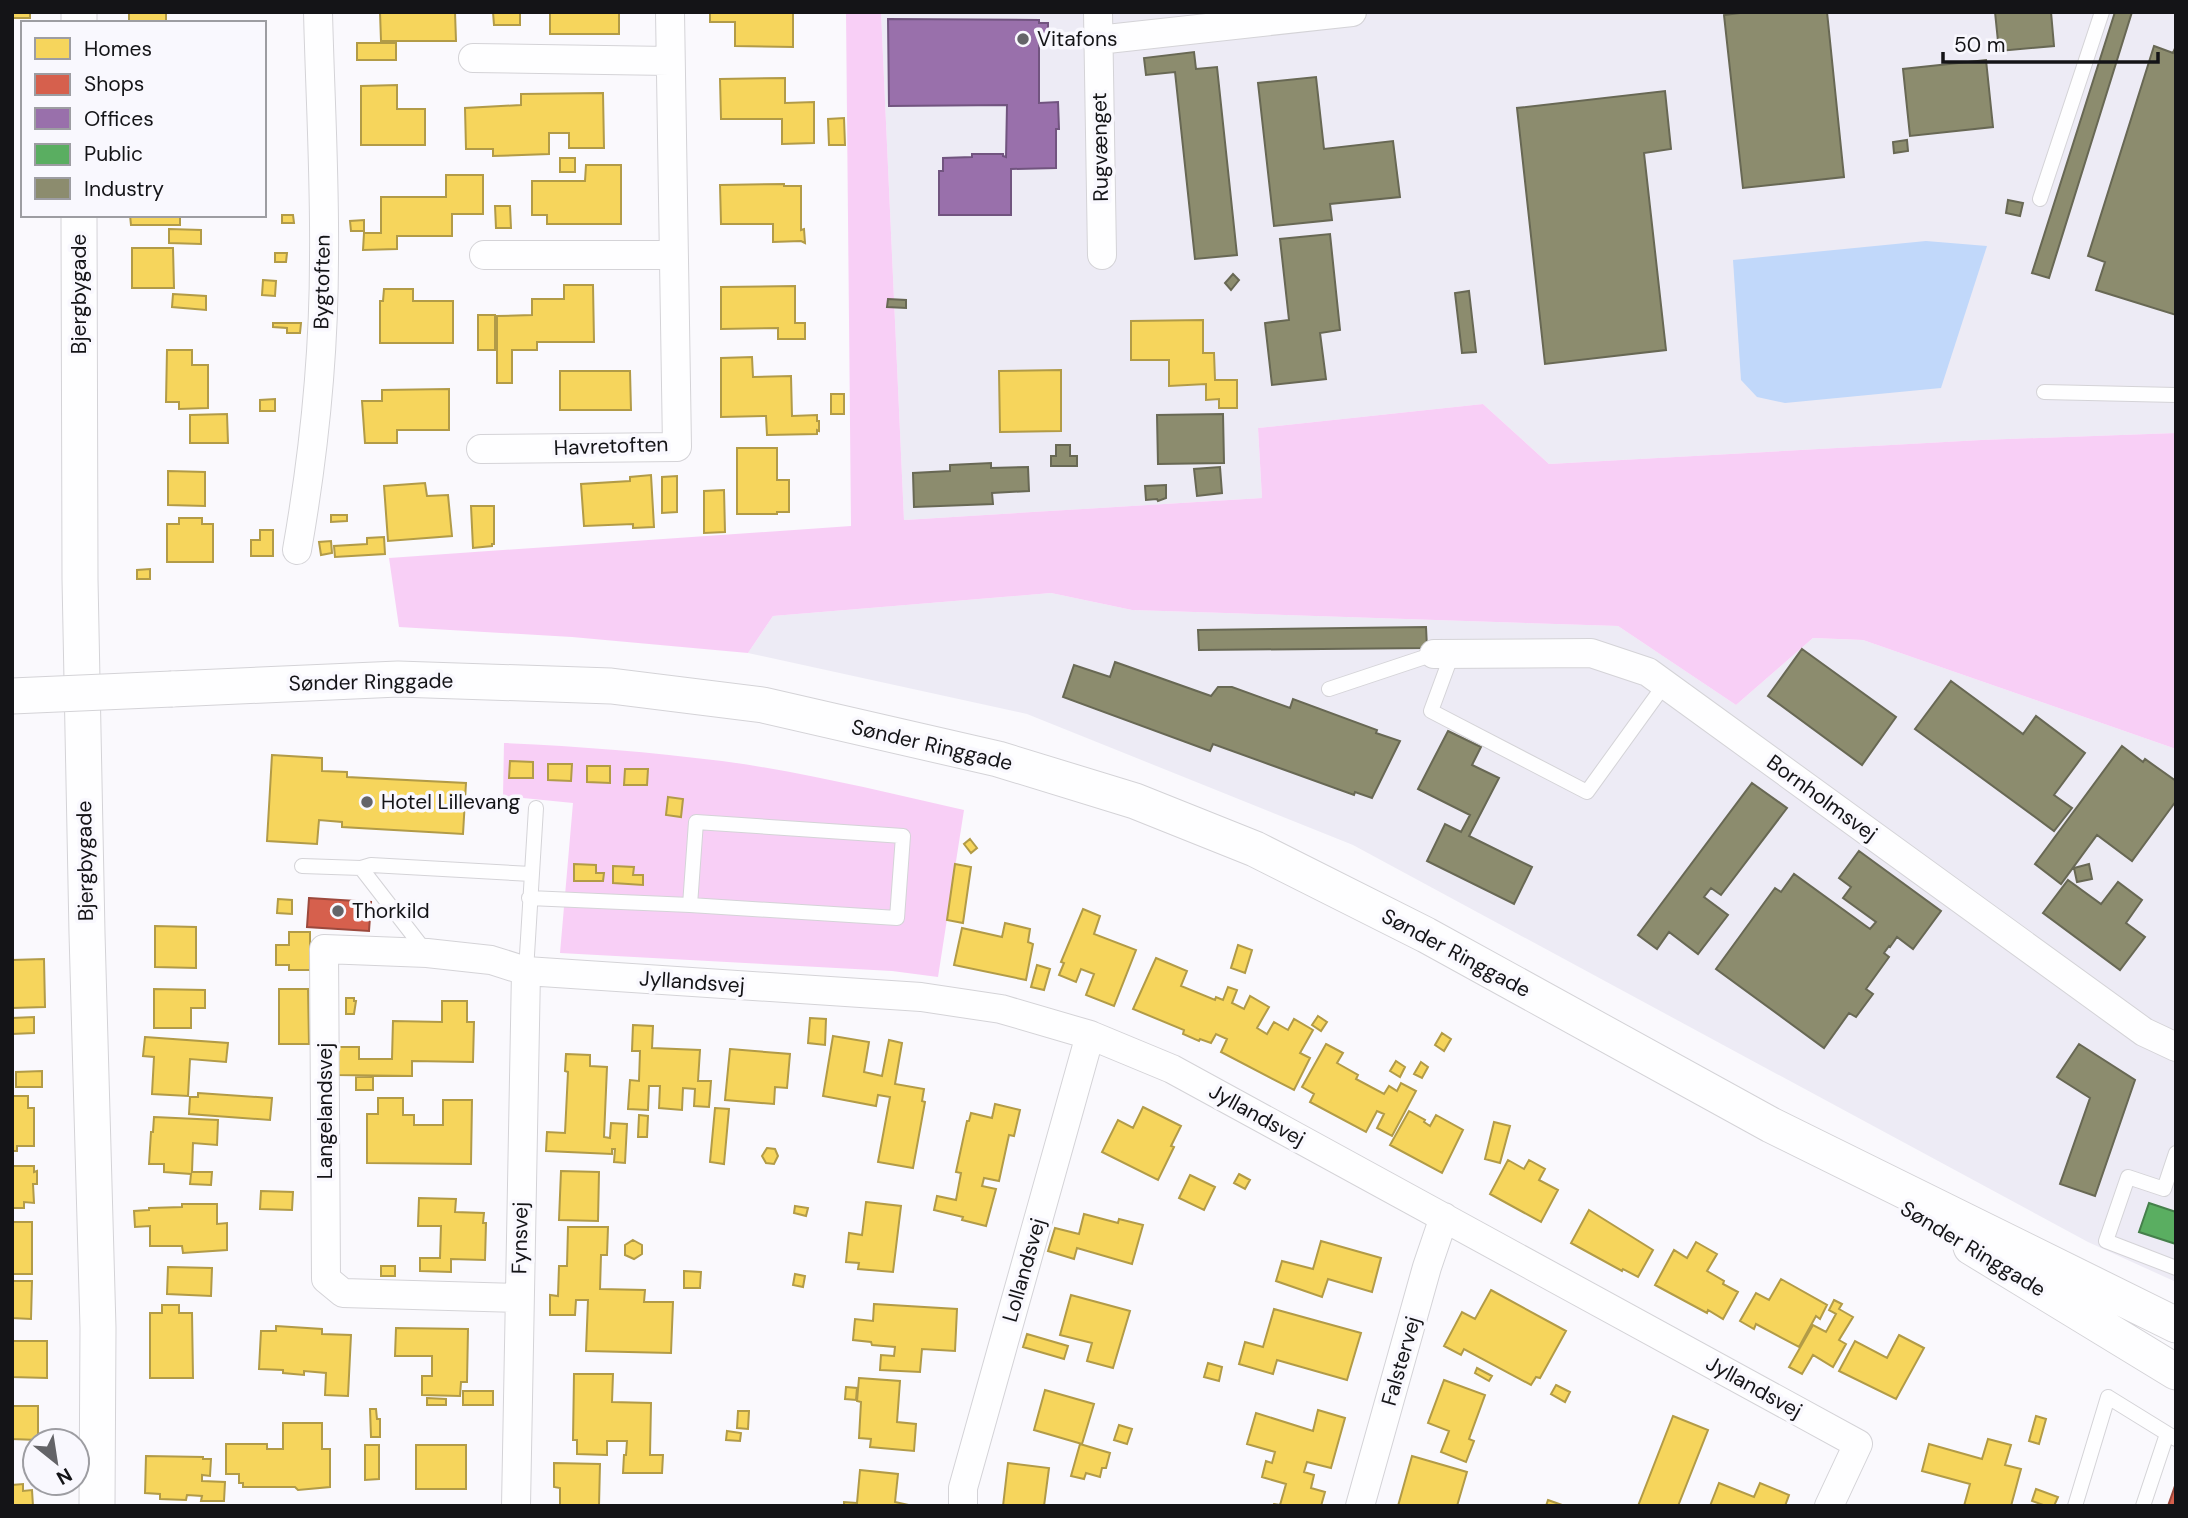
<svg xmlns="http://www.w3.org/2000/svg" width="2188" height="1518" viewBox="0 0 2188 1518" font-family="'DM Sans',sans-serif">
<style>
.built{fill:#edebf5}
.green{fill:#f8cff6}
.water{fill:#c1d8fa}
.homes{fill:#f6d55c;stroke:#b29b47;stroke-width:2}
.shops{fill:#d6604d;stroke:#9c493d;stroke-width:2}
.offices{fill:#9970ab;stroke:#71547f;stroke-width:2}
.public{fill:#5aae61;stroke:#45804b;stroke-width:2}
.industry{fill:#8c8c6e;stroke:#686854;stroke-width:2}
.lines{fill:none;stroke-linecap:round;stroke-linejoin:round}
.service-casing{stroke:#d4d3d7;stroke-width:16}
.minor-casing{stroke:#d4d3d7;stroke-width:30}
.tertiary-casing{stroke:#d4d3d7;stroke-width:37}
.service{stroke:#fefeff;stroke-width:14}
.minor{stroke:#fefeff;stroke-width:28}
.tertiary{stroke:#fefeff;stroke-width:35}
.tertiary-bridge-casing{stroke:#d4d3d7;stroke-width:37;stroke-linecap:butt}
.tertiary-bridge{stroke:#fefeff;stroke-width:35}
.poi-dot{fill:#646468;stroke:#f9f8fe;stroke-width:2.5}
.labels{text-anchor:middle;stroke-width:7;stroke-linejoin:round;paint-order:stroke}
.poi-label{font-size:21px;fill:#141417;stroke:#f9f8fe;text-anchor:start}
.street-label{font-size:21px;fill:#141417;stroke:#f9f8fe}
</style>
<rect width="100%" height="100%" fill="#faf9fd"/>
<path class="built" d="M881,12H2176V433L1981,440L1549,464L1483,404L1258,428L1262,498L904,520Z
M1051,593L1132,610L1618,626L1736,705L1813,638L1863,640L2176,749V1282L2088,1242L1353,845L1027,714L748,653L773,616Z"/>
<path class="green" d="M846,12H881L904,520L1262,498L1258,428L1483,404L1549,464L1981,440L2176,433V749L1863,640L1813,638L1736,705L1618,626L1132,610L1051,593L773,616L748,653L572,637L399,627L389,558L851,526Z
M504,743C577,746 650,752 722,761C804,772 884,792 964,810L938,977L892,971L560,953L573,803L503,796Z"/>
<path class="water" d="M1926,241L1987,246L1941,388L1785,403L1757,397L1741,380L1733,260Z"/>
<path class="homes" d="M12,12H30V18H12Z
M129,12H166V23H129Z
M380,12H455L456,41H381Z
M493,12H520V25H494Z
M550,12H619V34H550Z
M710,12H793V47L735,46V22H710Z
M357,43H396V60H357Z
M785,78V103L814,102V143L782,144V119H721L720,79Z
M397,85V109H425V145H361V86Z
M603,93L604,148H569V133H549V154L493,156V149H466L465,108L521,105V94Z
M844,118L845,145H829L828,119Z
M560,158H575V172H560Z
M586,165H621V224H547V215H532V181H585Z
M446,175H483V214H452V236H397V249L363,250L364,233H381V197H446Z
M784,184V186H801V230L804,229L805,243L801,241L773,242V224H721L720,185Z
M495,206H510L511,228H496Z
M130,215H180V225H131Z
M282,215H293L294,223H282Z
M364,220V231H351L350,221Z
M169,229L201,230V244L169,243Z
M132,248H173L174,288H132Z
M275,253H287L286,262H275Z
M263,280L276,281L275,296L262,295Z
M564,285H593L594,342H537V350H512V383H497V316L532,315V299H564Z
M795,286V323H805V339H778V328L721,329V287Z
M384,289H413V301H453V343H380V301H383Z
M173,294L206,296V310L172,307Z
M478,315H495V350H478Z
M1203,320V353H1214L1215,380H1237V408H1219V399L1206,400V384L1169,386V360H1131V321Z
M273,323H301L300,333H287V328L273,327Z
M167,350H192V365H208V408L179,409V402H166Z
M752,357L753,377L791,376L792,416L817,415V421H819V431L817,430V434L767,435L766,416L721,417V358Z
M1061,370V431L1000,432L999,371Z
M560,371H630L631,410H560Z
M449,389V430H397V443H365L362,401H382V390Z
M831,394H844V414H831Z
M275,399V411H260V400Z
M227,414L228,443H190V415Z
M737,448H777V480H789V512H777V514H737Z
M168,471L205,472V506L168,505Z
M651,475L654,527L633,528V524L584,526L581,484L630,481V477Z
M677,476V512L662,513V477Z
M425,483L427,496L448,495L452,536L388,541L384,486Z
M724,490L725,532L704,533V491Z
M471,506H494V544H492V546L473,548Z
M331,515H347V521L331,522Z
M179,518H202V524H213V562H167V524H179Z
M260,530H273V556H251V540H260Z
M384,537L385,554L335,557L334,546L367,544V538Z
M331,541L332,553L321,555L319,542Z
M150,569V579H137V570Z
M272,755L322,758V771L347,772V777L466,783L463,834L342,827V822L319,820L317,844L267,841Z
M510,761L533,762V778H509Z
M548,764H572L571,781L548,780Z
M587,766H610V783L587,782Z
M625,769H648L647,785H624Z
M668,797L683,799L681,817L666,815Z
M970,839L977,848L971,853L964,844Z
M574,864L596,865V873H604L603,881H574Z
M955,864L971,867L963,923L947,920Z
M613,866L634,867L633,875H643V885L613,883Z
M278,899L292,900V914L277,913Z
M1083,909L1100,916L1094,934L1136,950L1114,1006L1086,995L1094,974L1081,969L1076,982L1059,975L1064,963L1061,962Z
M1005,923L1030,929L1028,942L1033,944L1026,980L954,965L962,928L1002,937Z
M155,926L196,927V968L155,967Z
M289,932H310V970H289V965H276V945H289Z
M1238,945L1252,950L1245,973L1231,968Z
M1156,958L1187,971L1181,986L1215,1000L1216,997L1223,1000L1228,987L1237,990L1232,1003L1244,1009L1250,996L1269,1007L1257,1028L1267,1034L1274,1022L1288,1030L1294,1019L1313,1030L1300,1053L1310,1058L1294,1090L1221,1052L1227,1039L1216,1034L1211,1043L1200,1039L1199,1041L1183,1034L1184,1030L1133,1009Z
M44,959L45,1007L12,1008V960Z
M1037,965L1050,969L1044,990L1031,987Z
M154,989L205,990V1008H191V1028H154Z
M279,989H308L309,1044H279Z
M346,998H354V1001H356L354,1014H346Z
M442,1001H467V1022H474L473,1062L412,1061V1076L336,1075V1047H359V1059H392L393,1021L442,1022Z
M1318,1016L1327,1022L1321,1031L1312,1025Z
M34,1017V1033L12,1034V1018Z
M810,1018L826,1019L825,1045L808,1043Z
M633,1025L653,1026L652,1048L700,1050L698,1081H711L709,1107L694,1106L695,1089L683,1088L682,1110L659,1108L660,1086H649L648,1110L628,1109L630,1080L639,1081L640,1051H632Z
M1442,1033L1451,1039L1444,1051L1435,1045Z
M833,1036L869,1042L864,1072L882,1076L889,1040L902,1043L895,1084L924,1089L922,1101L925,1102L913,1168L878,1162L890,1097L878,1095L876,1106L823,1096Z
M145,1037L228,1043L226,1062L190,1059L188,1096L152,1094L154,1057L143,1056Z
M1326,1044L1343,1053L1337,1063L1358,1075L1356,1079L1384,1094L1389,1086L1397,1091L1401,1083L1416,1091L1392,1136L1377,1128L1384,1114L1377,1111L1366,1132L1310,1102L1314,1094L1302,1087Z
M730,1049L790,1054L787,1088L775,1087L774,1104L725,1100Z
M566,1054L590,1055V1066L607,1067L604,1137L610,1138L611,1123L627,1124L625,1163L614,1162L615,1149H612V1154L546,1151L547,1132L565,1133L568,1072L565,1071Z
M1396,1061L1405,1067L1400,1077L1390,1071Z
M1421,1062L1428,1067L1422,1078L1414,1074Z
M42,1071V1087H16V1072Z
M356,1077H373V1090H356Z
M198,1093L272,1098L270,1120L189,1114L190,1097H198Z
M12,1096H28V1108H34V1146H17V1151H12Z
M378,1098H403V1115H414V1125H443V1100H472L471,1164L367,1163V1114H378Z
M995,1104L1020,1110L1014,1136L1009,1135L999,1181L984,1178L982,1186L996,1189L986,1226L962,1220L963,1217L934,1210L937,1196L956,1200L961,1173L956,1172L967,1121H969L971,1113L992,1118Z
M1143,1107L1181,1126L1171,1146L1174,1147L1158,1180L1102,1152L1118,1120L1133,1128Z
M715,1108L729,1109L724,1164L710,1162Z
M1409,1111L1425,1120L1424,1122L1430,1126L1436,1115L1463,1130L1442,1173L1390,1145Z
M639,1115L648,1116L647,1137H638Z
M154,1117L218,1120L217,1145L193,1143L192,1172H212L211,1185L190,1184L191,1174L164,1172V1164H149L151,1132H153Z
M1494,1122L1510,1126L1500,1163L1485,1159Z
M767,1148L775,1149L778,1156L774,1164L766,1163L762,1156Z
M1508,1160L1524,1169L1529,1160L1545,1169L1539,1180L1558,1190L1541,1222L1490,1194Z
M12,1166H34V1172L37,1171V1184H33L34,1203L24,1202V1208H12Z
M561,1171L599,1172L598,1221L559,1220Z
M1239,1174L1250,1180L1245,1189L1234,1183Z
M1190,1175L1215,1187L1204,1210L1179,1198Z
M261,1191L293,1192L292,1210L260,1209Z
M419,1198L456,1199L455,1212L484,1213L483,1223H486L485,1260L451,1259V1272L420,1271V1258H440L441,1226H418Z
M866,1202L901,1206L893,1272L858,1269L859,1263L846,1262L849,1233L862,1235Z
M182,1204H217V1224L227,1223V1250L183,1253L182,1246H150V1226L135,1227L134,1211L149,1210V1208L182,1207Z
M795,1206L808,1208L806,1216L794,1213Z
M1589,1210L1653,1250L1638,1277L1623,1269L1622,1271L1571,1243Z
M1084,1214L1118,1223L1119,1219L1143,1225L1132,1264L1077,1248L1074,1259L1048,1251L1055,1228L1079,1234Z
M12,1222H32V1274H12Z
M568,1227H608L607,1255H601L600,1289L645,1290L644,1302H673L671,1353L586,1351L588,1300H576L575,1315H550V1295L558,1296L559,1266H567Z
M633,1240L642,1245V1254L634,1259L625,1255V1245Z
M1321,1241L1381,1258L1372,1292L1328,1279L1322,1297L1276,1281L1282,1261L1313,1269Z
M1696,1242L1717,1254L1707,1271L1724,1281L1723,1284L1738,1292L1723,1319L1708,1310L1707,1313L1655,1285L1674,1250L1687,1258Z
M381,1266H395V1276H381Z
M168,1267L212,1268L211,1296L167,1294Z
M684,1271L701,1272L700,1288H684Z
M795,1274L805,1276L803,1287L793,1285Z
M1781,1279L1827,1305L1820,1319L1816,1316L1799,1347L1756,1324L1754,1329L1740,1321L1756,1293L1769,1300Z
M12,1281H32L31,1319L12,1318Z
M1491,1290L1566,1331L1540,1378L1536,1377L1531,1385L1464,1349L1461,1355L1444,1346L1462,1312L1475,1319Z
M1071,1295L1130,1311L1113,1368L1087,1361L1092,1343L1060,1335Z
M1834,1300L1842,1304L1839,1309L1853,1317L1839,1340L1846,1344L1833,1367L1813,1355L1802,1374L1789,1367L1813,1325L1826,1332L1836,1314L1829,1310Z
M874,1304L957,1309L955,1351L922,1349L920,1372L880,1370L881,1355L894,1356L895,1347L872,1345L871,1342L853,1340L855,1319L873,1321Z
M162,1305H179V1313H192L193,1378H150V1313H162Z
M1274,1309L1361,1333L1347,1380L1277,1360L1273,1374L1239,1364L1245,1342L1263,1347Z
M276,1326L322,1329V1334L351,1335L348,1396L325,1395L326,1373L304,1371V1375L283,1373V1370L259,1369L261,1331H276Z
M396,1328L468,1329L467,1382H461L460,1396L422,1395V1376H432V1356H395Z
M1027,1334L1068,1346L1064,1359L1023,1347Z
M1899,1335L1924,1348L1896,1399L1839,1371L1855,1341L1887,1358Z
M12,1341H47V1378L12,1377Z
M1208,1363L1222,1367L1219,1381L1204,1377Z
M1477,1368L1492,1376L1489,1381L1475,1373Z
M574,1374H613L612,1402L651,1403L650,1455H663L662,1473H623L624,1455H626L627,1441H607V1455L577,1454V1440H573Z
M859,1378L900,1381L897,1422L916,1424L914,1451L870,1447L871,1439L859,1438L861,1402L857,1401Z
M1444,1380L1485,1395L1469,1439L1474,1441L1466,1462L1441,1452L1449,1431L1428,1423Z
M1556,1385L1570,1392L1565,1402L1551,1394Z
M846,1387L857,1388L856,1400L845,1399Z
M1045,1390L1094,1404L1082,1444L1034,1430Z
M463,1391H493V1405H463Z
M427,1398L446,1399V1405H427Z
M12,1406H38V1440L12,1439Z
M370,1409H376L377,1419H380V1437H371Z
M1318,1410L1345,1418L1331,1468L1307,1462L1304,1472L1314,1475L1311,1488L1325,1492L1321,1506H1249H1273L1274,1504L1280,1505L1286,1484L1262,1477L1266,1461L1272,1463L1275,1452L1247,1444L1256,1413L1313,1431Z
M738,1411H749L748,1429L737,1428Z
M1673,1416L1708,1430L1678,1506H1638Z
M2036,1416L2046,1419L2039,1444L2029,1441Z
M283,1423H322V1449H330V1487L298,1490L295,1487H243V1483H239V1474H226V1444H267V1449H283Z
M1119,1425L1132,1429L1127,1444L1114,1440Z
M727,1431L741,1433L740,1441L726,1440Z
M1988,1439L2011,1445L2005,1465L2021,1469L2011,1506H1964L1970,1484L1922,1471L1929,1444L1982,1459Z
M1080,1444L1110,1453L1106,1468H1102L1100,1477L1086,1473L1084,1479L1071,1476Z
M365,1445H379V1479L365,1480Z
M416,1445H466V1489H416Z
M146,1456L203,1457V1459H211L210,1476L202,1475V1481L225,1482L224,1501H201L202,1496L187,1495L186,1500L160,1499V1494L145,1493Z
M1412,1456L1467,1472L1457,1506H1398Z
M554,1463L600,1464L599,1506H560V1488L554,1487Z
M1008,1463L1049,1468L1044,1506H1003Z
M860,1470L898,1474L895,1502L913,1506H844V1502L857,1503Z
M1719,1483L1754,1497L1760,1483L1789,1495L1785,1506H1710Z
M23,1484V1491L32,1490L33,1506H12V1485Z
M2036,1489L2058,1497L2054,1506H2046L2032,1501Z
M1548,1500L1562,1505L1561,1506H1546Z"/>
<path class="shops" d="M309,898L371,902L369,931L307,927Z
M2176,1483V1506H2168Z"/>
<path class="offices" d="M888,19L1039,20V23H1048V38H1039V103L1058,102L1059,129H1056V168L1011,169V215H939V171H943V158L972,157V154H1003V156L1006,157L1007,105L889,106Z"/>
<path class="public" d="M2149,1203L2176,1212V1244L2139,1232Z"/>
<path class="industry" d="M1748,12H1827L1844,177L1743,188L1724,15Z
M1995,12H2051L2054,46L1999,51Z
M2115,12H2132L2049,278L2032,273Z
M2154,46L2173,53L2176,46V315L2096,290L2105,262L2088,256Z
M1194,52L1196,69L1217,67L1237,255L1195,259L1175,72L1146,75L1144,58Z
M1986,60L1993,127L1910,136L1903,69Z
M1316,77L1324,149L1393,141L1400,197L1330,204L1332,220L1274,226L1258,83Z
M1665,91L1671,149L1644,153L1666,350L1545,364L1517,108Z
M1907,140L1908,151L1894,153L1893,142Z
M2008,200L2023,203L2020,216L2006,213Z
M1330,234L1340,330L1320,333L1326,379L1272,385L1265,323L1289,320L1280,239Z
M1233,274L1239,280L1231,290L1225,283Z
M1469,291L1476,352L1462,353L1455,293Z
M888,299L906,300V308L887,307Z
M1223,414L1224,463L1158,464L1157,415Z
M1056,445H1070V456H1077V466H1051V456H1056Z
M991,463V468L1028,467L1029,491L992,493L993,504L914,507L913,473L950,471V465Z
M1220,467L1222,493L1197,496L1194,469Z
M1166,485V498L1158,501L1157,499L1146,500L1145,486Z
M1426,627L1427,648L1199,650L1198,630Z
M1802,649L1896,717L1862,765L1768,696Z
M1115,662L1211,696L1218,687H1232L1290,708L1293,699L1377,730L1376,733L1400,741L1372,798L1355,792L1354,795L1213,744L1210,751L1063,697L1074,665L1110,677Z
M1951,681L2023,734L2036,716L2085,753L2054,795L2072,808L2054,831L1915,729Z
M1448,731L1481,747L1472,765L1499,778L1469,836L1532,867L1514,904L1427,861L1445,824L1461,832L1470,815L1418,789Z
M2122,746L2143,762L2145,759L2176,781V801L2132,861L2097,835L2061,884L2035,864Z
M1752,783L1787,808L1721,895L1711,888L1704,897L1728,915L1698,954L1669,932L1657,949L1638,935Z
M1859,851L1941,911L1913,949L1897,937L1890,947L1889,946L1884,953L1889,957L1866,989L1873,994L1856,1017L1849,1013L1824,1048L1716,969L1775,888L1781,892L1794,874L1870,929L1876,922L1843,898L1851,887L1839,878Z
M2089,864L2092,879L2077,882L2074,868Z
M2068,880L2101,904L2118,882L2142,900L2126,923L2145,937L2120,970L2043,913Z
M2079,1044L2135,1080L2095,1196L2060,1184L2090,1098L2057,1077Z"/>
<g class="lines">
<defs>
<path id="service" d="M2040,199L2102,12
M2044,392L2176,395
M1452,654L1431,711L1587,792L1665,684
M1329,689L1434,654
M302,866L361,868L426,952
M361,868L371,865L531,874
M529,898L690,905L897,918L903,836L696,822L690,905
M526,971L536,808
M2176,1153L2164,1189L2128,1177L2106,1241L2176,1268
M2075,1506L2108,1397L2176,1439
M2143,1506L2167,1434"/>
<path id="minor" d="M1098,12L1102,255
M1098,40L1352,12
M473,58L669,61
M484,255H673
M481,449L677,447L670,12
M297,550C314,453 324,356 324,258C325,176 320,94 318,12
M1434,654L1591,653L1648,672L2144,1032L2176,1047
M519,1298L343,1293L326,1279L324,949L427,953L491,960L526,971L921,997L1001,1009L1090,1035L1172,1069L1858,1444L1829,1506
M516,1506L526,971
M963,1506V1488L1090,1035
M1360,1506L1427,1267L1444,1217"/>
<path id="tertiary" d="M79,12V23
M79,215L80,579L87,933L98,1328L97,1506
M172,689L398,679L611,686L763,705L998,759L1135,801L1255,849L1426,935L1771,1125L2176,1325
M1971,1247L2176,1372"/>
</defs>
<use href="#service" class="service-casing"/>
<use href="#minor" class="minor-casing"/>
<use href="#tertiary" class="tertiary-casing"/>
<use href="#service" class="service"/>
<use href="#minor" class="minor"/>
<use href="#tertiary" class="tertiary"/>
<defs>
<path id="tertiary-bridge" d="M12,696L172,689"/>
</defs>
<use href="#tertiary-bridge" class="tertiary-bridge-casing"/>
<use href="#tertiary-bridge" class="tertiary-bridge"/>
</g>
<g class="poi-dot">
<circle cx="1023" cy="39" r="7"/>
<circle cx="367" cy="802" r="7"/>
<circle cx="338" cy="911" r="7"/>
</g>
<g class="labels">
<g class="poi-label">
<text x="1037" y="46">Vitafons</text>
<text x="381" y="809">Hotel Lillevang</text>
<text x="352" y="918">Thorkild</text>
</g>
<g class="street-label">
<text transform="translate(1100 147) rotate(-91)" y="7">Rugvænget</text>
<text transform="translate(322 282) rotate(-89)" y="7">Bygtoften</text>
<text transform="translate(79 294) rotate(-90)" y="7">Bjergbygade</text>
<text transform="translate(611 446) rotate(-2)" y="7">Havretoften</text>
<text transform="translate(371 682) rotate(-1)" y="7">Sønder Ringgade</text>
<text transform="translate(932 745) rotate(13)" y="7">Sønder Ringgade</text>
<text transform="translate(1822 798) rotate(36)" y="7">Bornholmsvej</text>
<text transform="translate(85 861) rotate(-91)" y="7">Bjergbygade</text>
<text transform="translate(1456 953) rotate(28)" y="7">Sønder Ringgade</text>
<text transform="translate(692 982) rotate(4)" y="7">Jyllandsvej</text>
<text transform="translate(325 1111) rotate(-90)" y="7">Langelandsvej</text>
<text transform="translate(1257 1115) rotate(29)" y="7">Jyllandsvej</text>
<text transform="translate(520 1238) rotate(-89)" y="7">Fynsvej</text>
<text transform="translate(1973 1249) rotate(31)" y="7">Sønder Ringgade</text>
<text transform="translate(1024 1270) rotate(-74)" y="7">Lollandsvej</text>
<text transform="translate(1401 1361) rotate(-74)" y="7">Falstervej</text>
<text transform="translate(1754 1387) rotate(29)" y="7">Jyllandsvej</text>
</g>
</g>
<rect width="2188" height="1518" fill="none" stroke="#141417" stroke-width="28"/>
<rect x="21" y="21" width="245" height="196" fill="#f9f8fe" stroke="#9d9da2" stroke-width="2"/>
<rect x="35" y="38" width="35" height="21" fill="#f6d55c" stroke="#9d9da2" stroke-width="2"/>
<text x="84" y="56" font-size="21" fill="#141417">Homes</text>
<rect x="35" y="74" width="35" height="21" fill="#d6604d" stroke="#9d9da2" stroke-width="2"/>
<text x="84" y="91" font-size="21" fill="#141417">Shops</text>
<rect x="35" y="108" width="35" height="21" fill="#9970ab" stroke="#9d9da2" stroke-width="2"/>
<text x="84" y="126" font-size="21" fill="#141417">Offices</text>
<rect x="35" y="144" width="35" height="21" fill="#5aae61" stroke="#9d9da2" stroke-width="2"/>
<text x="84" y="161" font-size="21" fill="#141417">Public</text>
<rect x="35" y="178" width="35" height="21" fill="#8c8c6e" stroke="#9d9da2" stroke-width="2"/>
<text x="84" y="196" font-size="21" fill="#141417">Industry</text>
<g transform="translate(56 1462) rotate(150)"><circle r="33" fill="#f9f8fe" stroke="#9d9da2" stroke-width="2"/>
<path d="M0-5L12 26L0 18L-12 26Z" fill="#646468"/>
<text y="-10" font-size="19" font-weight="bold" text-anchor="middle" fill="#141417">N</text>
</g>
<path d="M1943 52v10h215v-10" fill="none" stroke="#141417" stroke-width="3.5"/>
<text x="1954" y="52" font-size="21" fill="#141417" stroke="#f9f8fe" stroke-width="5" paint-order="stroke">50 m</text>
</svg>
